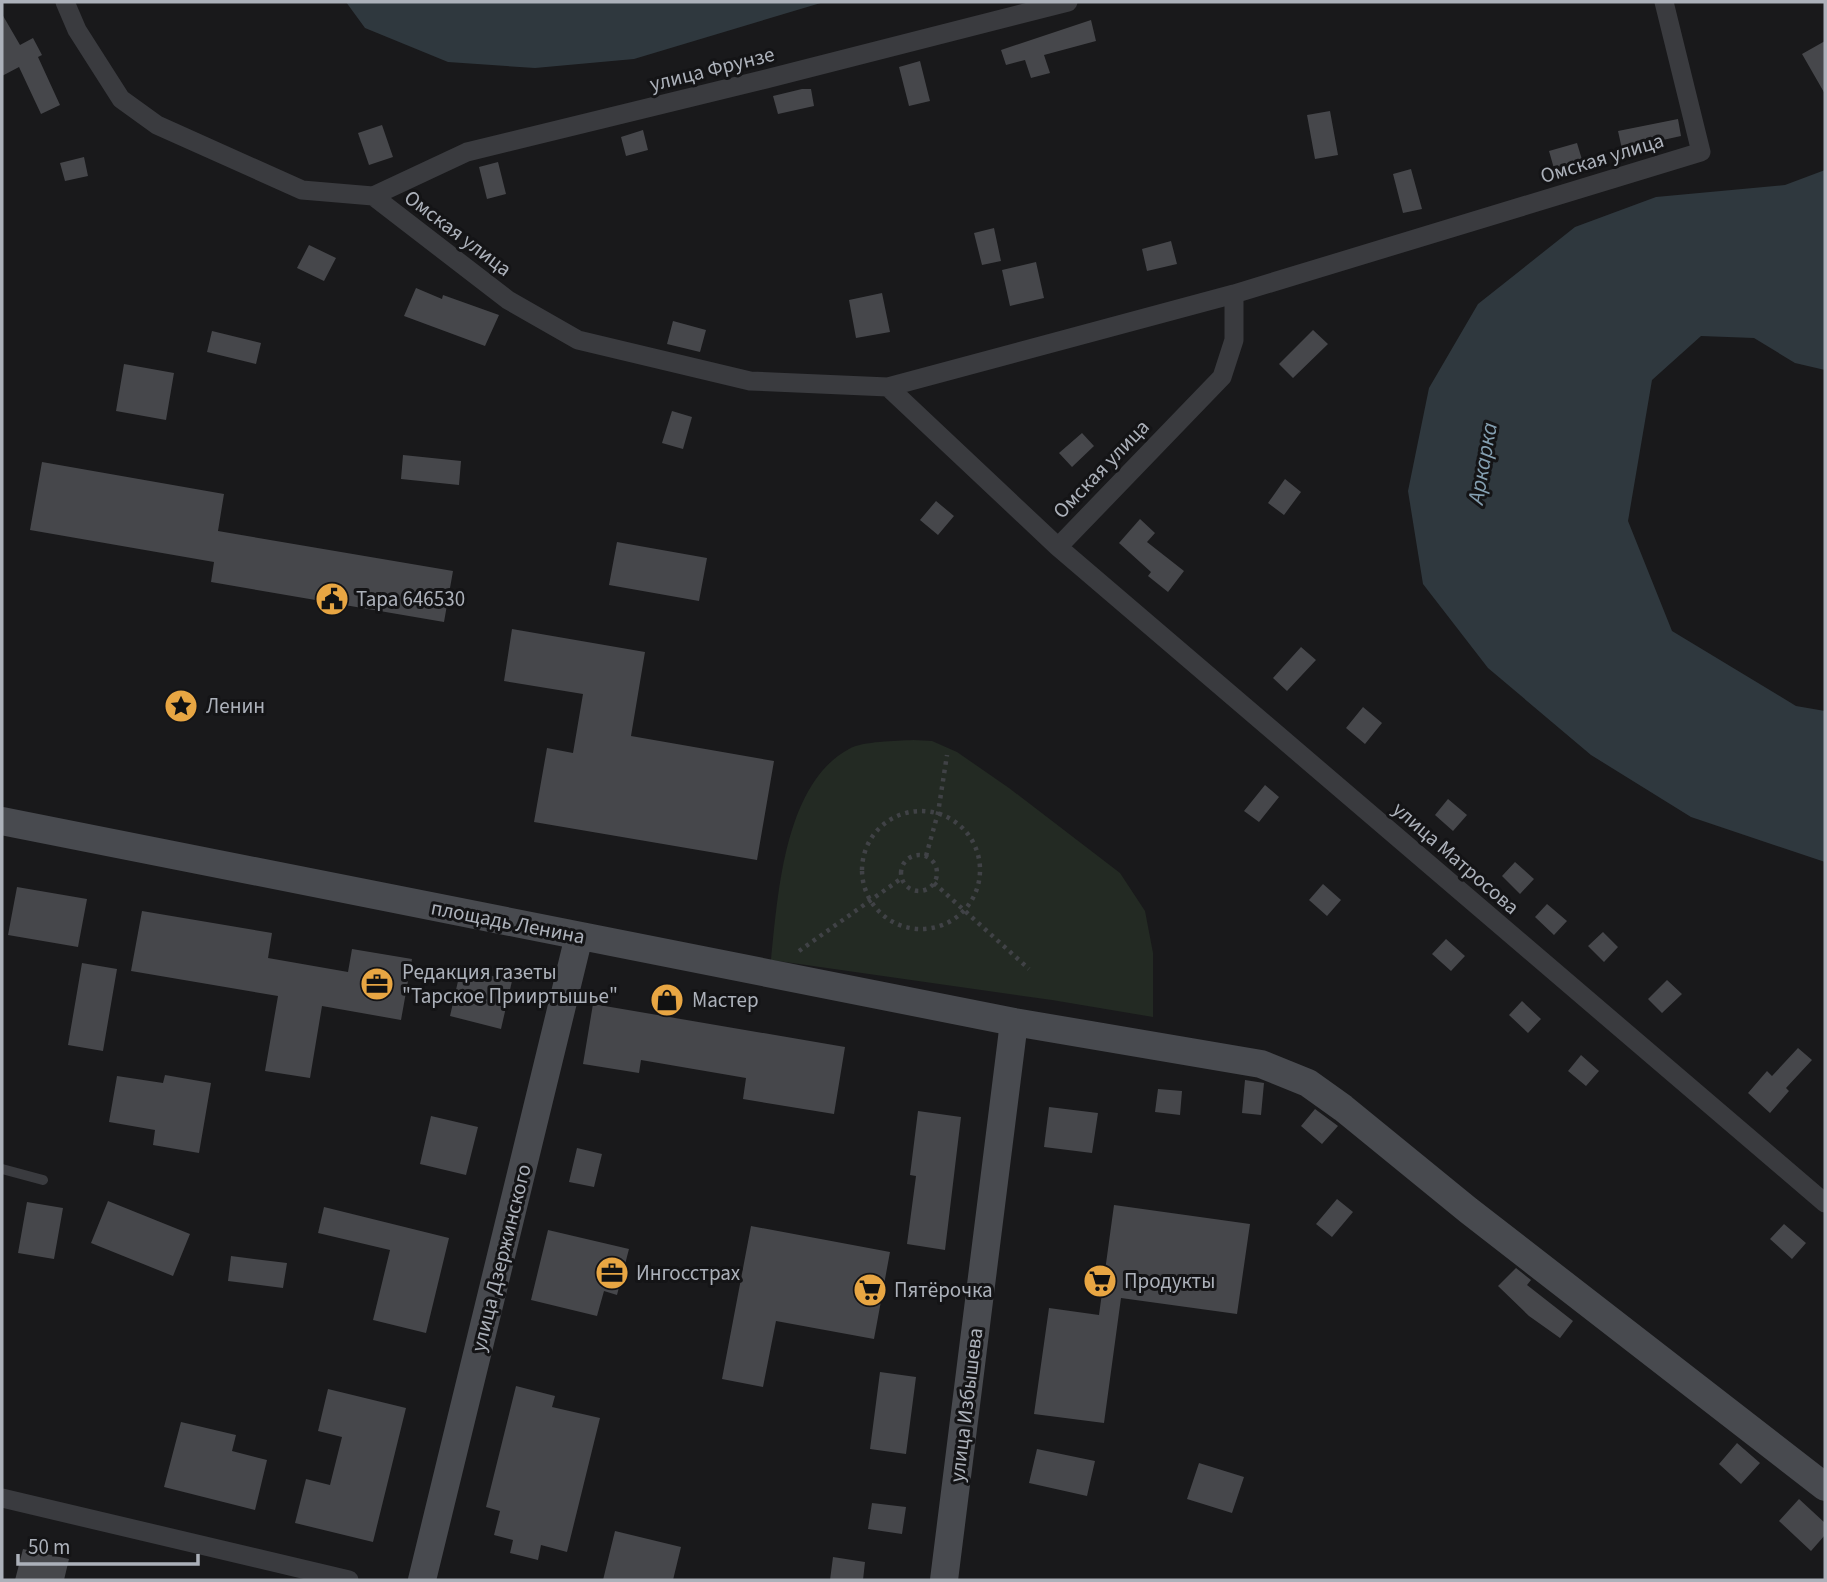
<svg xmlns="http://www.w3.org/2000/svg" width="1827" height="1582" viewBox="0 0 1827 1582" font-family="'Source Sans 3',sans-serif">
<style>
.green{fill:#232a23}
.water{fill:#2f383e}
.building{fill:#46474b}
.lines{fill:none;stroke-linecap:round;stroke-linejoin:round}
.path{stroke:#404246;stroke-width:4.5;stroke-dasharray:3.5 5;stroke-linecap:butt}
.lane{stroke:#3a3b3f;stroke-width:10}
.street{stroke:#3a3b3f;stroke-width:19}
.secondary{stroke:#484a4f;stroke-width:28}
.labels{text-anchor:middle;stroke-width:6;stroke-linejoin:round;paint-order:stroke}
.street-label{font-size:21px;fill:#acb1ba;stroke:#141416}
.poi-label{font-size:21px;fill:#acb1ba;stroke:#141416;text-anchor:start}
.water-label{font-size:23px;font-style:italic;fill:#85a0b2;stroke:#141416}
</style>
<rect width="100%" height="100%" fill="#19191b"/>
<path class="green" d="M913,740L932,741L957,752L1009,788L1120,873L1145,911L1153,953V1017L1052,1000L771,960C778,895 784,784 849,749C863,741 896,741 913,740Z"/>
<path class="water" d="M346,2H824L634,59L535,68L448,62L365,28Z
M1825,170V370L1795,363L1754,338L1701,336L1652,380L1628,521L1672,631L1796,706L1825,711V862L1691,817L1591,755L1488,668L1423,584L1408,491L1429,388L1478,304L1575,227L1656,197L1785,185Z"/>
<path class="building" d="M2,14L20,45L33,38L42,55L38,57L60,105L41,114L19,67L2,76Z
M1091,20L1096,41L1044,55L1050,73L1031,78L1025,60L1006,65L1001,50Z
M1825,41V94L1802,54Z
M920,61L930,101L909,106L899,67Z
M802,89H811L814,106L778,114L773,96Z
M1330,111L1338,155L1315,159L1307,115Z
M1678,119L1681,136L1622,149L1618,131Z
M382,125L393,157L369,165L358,133Z
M643,130L648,150L626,156L621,137Z
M1577,143L1583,163L1555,172L1549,151Z
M84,157L88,176L65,181L60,163Z
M498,162L506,194L487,199L479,167Z
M1411,169L1422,209L1403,213L1393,174Z
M994,228L1001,261L982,265L974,233Z
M1171,241L1177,264L1147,271L1142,249Z
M309,245L336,258L324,281L297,268Z
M1036,262L1044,298L1010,306L1002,270Z
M416,288L442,299L443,295L499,315L485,346L404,316Z
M882,293L890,332L856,338L849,300Z
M673,321L706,330L700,352L667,344Z
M1313,330L1328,344L1293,378L1279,364Z
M212,331L261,343L256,364L207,352Z
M124,364L174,373L166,420L116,411Z
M672,411L692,417L683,449L662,443Z
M1082,433L1094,446L1072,467L1059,453Z
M403,455L461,461L459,485L401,479Z
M42,462L224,494L218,531L453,571L444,622L211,582L214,562L30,530Z
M1285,479L1301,492L1284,515L1268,503Z
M936,501L954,516L938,535L920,520Z
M1140,519L1155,533L1147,542L1184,571L1168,592L1148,576L1151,572L1119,543Z
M617,542L707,558L699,601L609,585Z
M512,629L645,652L631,736L774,761L757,860L534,822L547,748L573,753L583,694L504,681Z
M1301,647L1316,660L1287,691L1273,678Z
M1363,707L1382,723L1365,744L1346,728Z
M1265,785L1279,797L1259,822L1244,811Z
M1448,799L1467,815L1453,831L1435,815Z
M1515,862L1534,879L1520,894L1502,876Z
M1323,884L1341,900L1327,916L1309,900Z
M17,887L87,899L78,947L8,935Z
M1547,904L1567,921L1554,935L1535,917Z
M142,911L272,933L268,958L348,972L352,949L412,959L401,1020L322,1006L310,1078L265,1071L278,996L131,971Z
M1603,932L1618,947L1604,962L1588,946Z
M1446,939L1465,956L1451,971L1432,954Z
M82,963L117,969L103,1051L68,1045Z
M461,968L512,981L501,1029L450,1016Z
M1667,980L1682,994L1662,1013L1648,999Z
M1522,1001L1541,1019L1528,1033L1509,1015Z
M593,1004L845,1047L834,1114L743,1099L746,1078L641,1060L639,1073L583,1064Z
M1798,1048L1812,1060L1786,1088L1789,1091L1770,1113L1748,1093L1767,1071L1772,1076Z
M1581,1055L1599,1071L1586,1086L1568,1071Z
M165,1075L211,1083L199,1153L153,1145L155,1130L109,1122L117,1076L163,1083Z
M1245,1080L1264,1083L1261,1115L1242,1113Z
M1158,1089L1182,1091L1180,1115L1155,1112Z
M1049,1107L1098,1113L1092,1153L1044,1147Z
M1315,1109L1338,1126L1322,1144L1301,1126Z
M918,1111L961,1117L945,1250L907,1244L916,1176L910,1175Z
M431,1116L478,1127L466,1175L420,1164Z
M577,1148L602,1154L594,1187L569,1182Z
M1337,1199L1353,1212L1332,1237L1316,1224Z
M108,1201L190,1234L173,1276L91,1243Z
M27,1202L63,1208L54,1259L18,1253Z
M1114,1205L1250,1224L1237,1314L1121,1298L1104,1423L1034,1414L1049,1308L1099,1315Z
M324,1207L449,1238L426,1333L373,1320L390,1250L318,1233Z
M1784,1224L1806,1243L1792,1259L1770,1239Z
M751,1226L890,1252L874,1339L776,1321L763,1387L722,1379Z
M548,1230L629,1249L617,1295L604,1291L597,1316L531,1300Z
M231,1256L287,1263L283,1288L228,1281Z
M1516,1268L1531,1280L1527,1285L1573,1321L1560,1338L1529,1316L1498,1286Z
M880,1372L916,1377L906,1454L870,1449Z
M516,1386L555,1396L552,1407L600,1418L567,1552L541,1545L538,1560L510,1553L513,1540L494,1535L500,1511L486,1507Z
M328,1389L406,1408L373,1542L295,1523L306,1479L330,1485L342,1437L318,1431Z
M181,1422L236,1435L232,1451L267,1460L255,1510L164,1487Z
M1737,1443L1760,1463L1741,1484L1719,1464Z
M1037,1449L1095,1461L1087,1496L1029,1483Z
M1199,1463L1244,1477L1232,1513L1187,1499Z
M1799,1499L1825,1523V1535L1811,1551L1779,1521Z
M872,1503L906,1507L902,1534L868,1529Z
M615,1531L681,1547L673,1580H603Z
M23,1549L69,1559L64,1580H15Z
M833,1557L865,1562L863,1580H830Z"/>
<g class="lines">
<path class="path" d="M862 870a59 59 0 1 1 118 0a59 59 0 1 1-118 0Z
M901 873a18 18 0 1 1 36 0a18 18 0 1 1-36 0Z
M926,856L938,813L947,755
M934,883L1029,969
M799,951L902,878"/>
<path class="lane" d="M2,1169L43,1180"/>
<path class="street" d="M65,2L77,30L121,99L157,125L302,190L373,196L508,300L578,340L750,381L888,387L1234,294L1701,152L1664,2
M373,196L467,152L766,79L1068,2
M888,387L1058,547L1222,377L1234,340V294
M1058,547L1825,1203
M2,1498L349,1580"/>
<path class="secondary" d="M2,821L1014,1022L1261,1064L1308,1083L1343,1108L1468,1210L1825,1487
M422,1580L579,936
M944,1580L1014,1022"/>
</g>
<defs>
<symbol id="civic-disc" viewBox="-11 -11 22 22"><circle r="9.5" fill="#e8a643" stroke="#141416"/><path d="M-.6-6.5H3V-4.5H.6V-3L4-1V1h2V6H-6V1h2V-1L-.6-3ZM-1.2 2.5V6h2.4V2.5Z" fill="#111"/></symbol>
<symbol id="sight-disc" viewBox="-11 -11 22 22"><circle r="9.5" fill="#e8a643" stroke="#141416"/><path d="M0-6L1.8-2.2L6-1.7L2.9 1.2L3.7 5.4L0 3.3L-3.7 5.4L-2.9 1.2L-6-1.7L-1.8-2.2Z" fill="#111"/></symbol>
<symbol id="office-disc" viewBox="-11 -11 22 22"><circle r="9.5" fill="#e8a643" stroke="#141416"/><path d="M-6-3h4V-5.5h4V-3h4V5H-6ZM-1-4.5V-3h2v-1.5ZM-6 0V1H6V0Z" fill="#111"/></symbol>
<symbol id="shop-disc" viewBox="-11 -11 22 22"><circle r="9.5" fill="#e8a643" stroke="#141416"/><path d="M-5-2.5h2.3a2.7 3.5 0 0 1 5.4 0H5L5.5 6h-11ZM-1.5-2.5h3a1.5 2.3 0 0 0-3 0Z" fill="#111"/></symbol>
<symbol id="supermarket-disc" viewBox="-11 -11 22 22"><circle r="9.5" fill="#e8a643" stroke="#141416"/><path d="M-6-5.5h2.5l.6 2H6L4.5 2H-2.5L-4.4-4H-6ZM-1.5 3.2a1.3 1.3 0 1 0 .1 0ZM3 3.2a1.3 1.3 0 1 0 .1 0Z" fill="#111"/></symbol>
</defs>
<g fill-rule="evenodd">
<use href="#civic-disc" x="313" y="580" width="38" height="38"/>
<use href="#sight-disc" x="162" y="687" width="38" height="38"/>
<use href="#office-disc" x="358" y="965" width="38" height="38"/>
<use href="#shop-disc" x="648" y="981" width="38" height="38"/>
<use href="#office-disc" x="593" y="1254" width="38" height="38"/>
<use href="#supermarket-disc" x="1081" y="1262" width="38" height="38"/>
<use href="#supermarket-disc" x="851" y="1271" width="38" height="38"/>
</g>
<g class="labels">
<g class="street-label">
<text transform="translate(712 69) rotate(-14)" y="7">улица Фрунзе</text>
<text transform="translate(1602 158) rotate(-17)" y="7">Омская улица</text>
<text transform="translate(458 233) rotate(37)" y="7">Омская улица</text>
<text transform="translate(1101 469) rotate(-46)" y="7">Омская улица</text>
<text transform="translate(1456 858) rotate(41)" y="7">улица Матросова</text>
<text transform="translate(508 922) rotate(11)" y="7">площадь Ленина</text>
<text transform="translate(501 1258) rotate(-76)" y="7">улица Дзержинского</text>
<text transform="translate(966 1405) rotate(-83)" y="7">улица Избышева</text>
</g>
<g class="poi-label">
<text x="356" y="606">Тара 646530</text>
<text x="206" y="713">Ленин</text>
<text x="402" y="979">Редакция газеты<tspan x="402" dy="24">"Тарское Прииртышье"</tspan></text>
<text x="692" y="1007">Мастер</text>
<text x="636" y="1280">Ингосстрах</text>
<text x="1124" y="1288">Продукты</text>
<text x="894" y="1297">Пятёрочка</text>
</g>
<g class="water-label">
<text transform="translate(1482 463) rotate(-80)" y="8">Аркарка</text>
</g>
</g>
<rect width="1827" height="1582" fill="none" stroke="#acb1ba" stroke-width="7"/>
<path d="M18 1554v10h180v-10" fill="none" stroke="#acb1ba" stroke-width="3.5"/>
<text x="28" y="1554" font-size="21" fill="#acb1ba" stroke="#141416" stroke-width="5" paint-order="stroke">50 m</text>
</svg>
